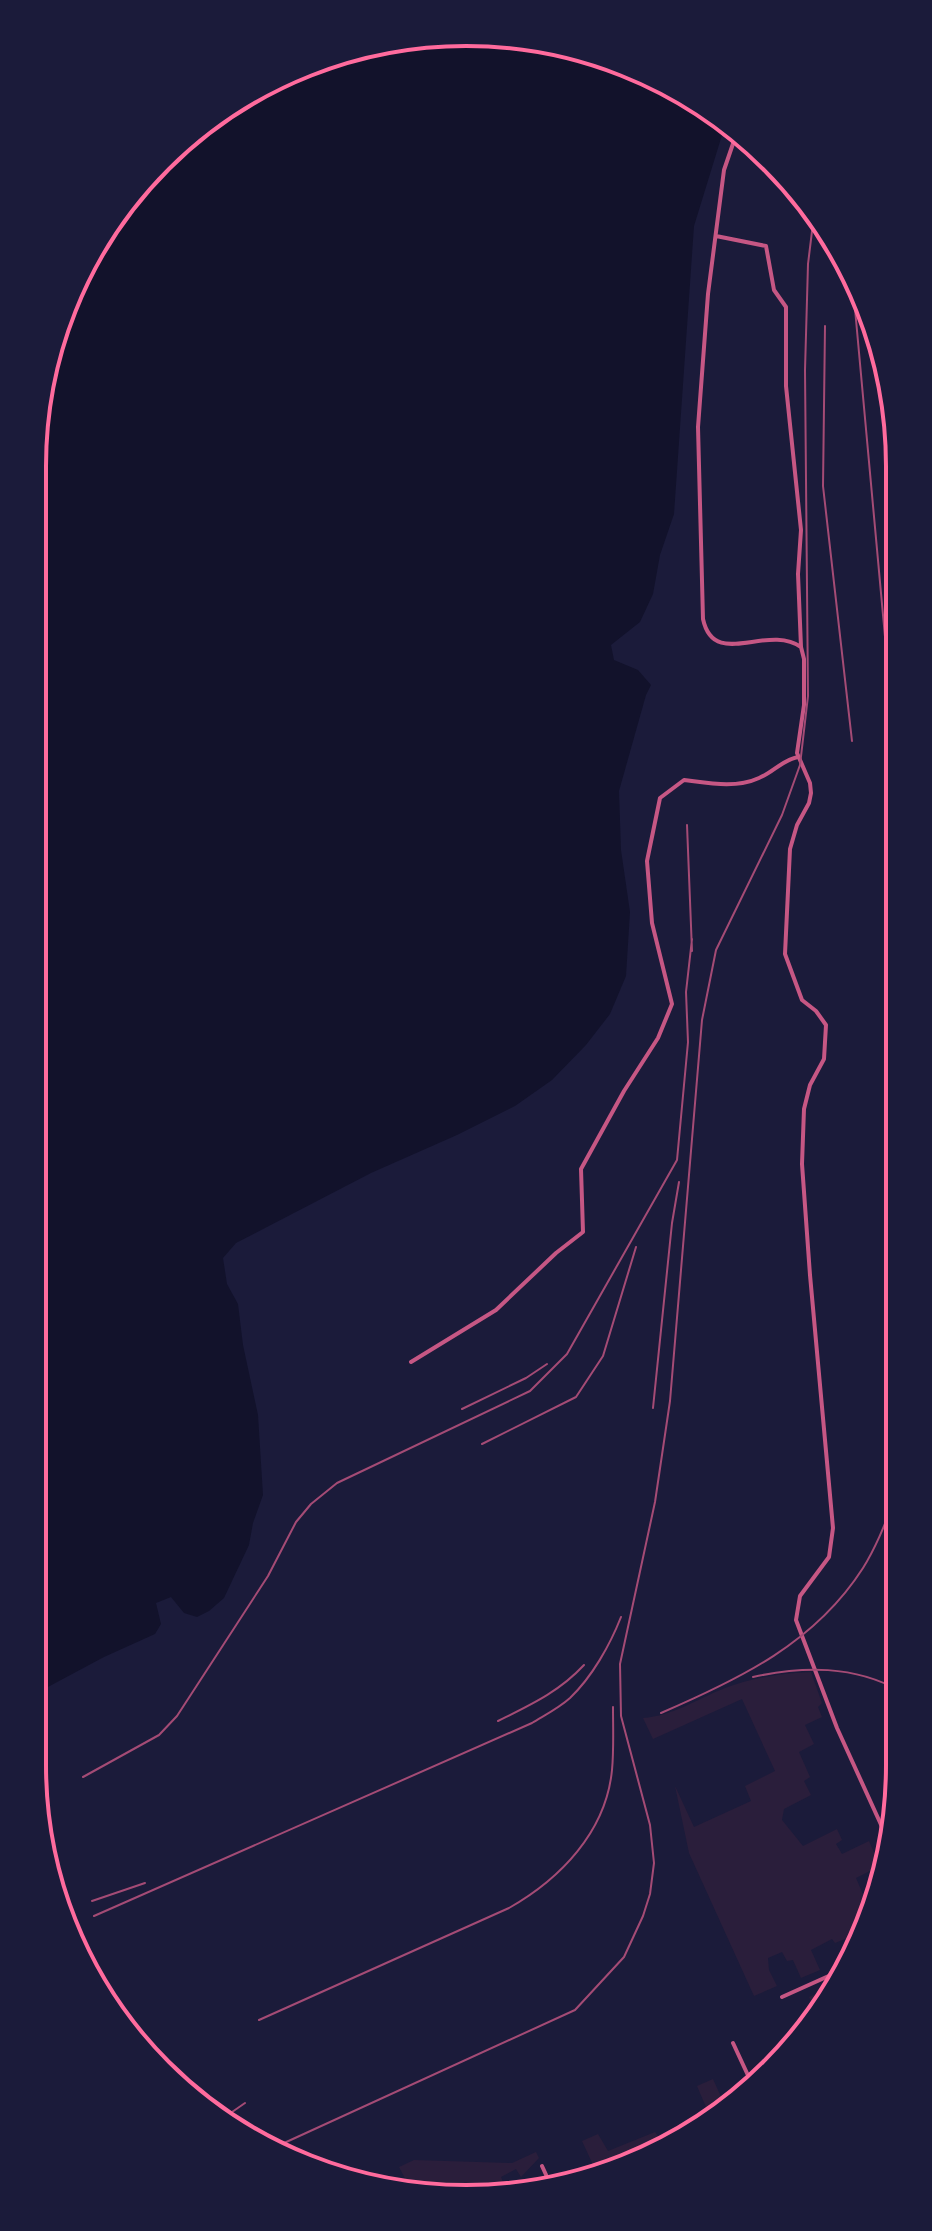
<svg xmlns="http://www.w3.org/2000/svg" width="932" height="2231" viewBox="0 0 932 2231" font-family="'Golos Text',sans-serif">
<style>
.green{fill:#2a1e3b}
.water{fill:#12122b}
.lines{fill:none;stroke-linecap:round;stroke-linejoin:round}
.minor{stroke:#c65784;stroke-width:4}
.rail{stroke:#a44b75;stroke-width:2}
.rim{fill:none;stroke:#ff6b9d;stroke-width:4}
</style>
<rect width="100%" height="100%" fill="#1b1b3a"/>
<path class="green" d="M811,1672L822,1703L818,1707L822,1717L805,1725L814,1744L799,1752L810,1777L804,1781L811,1795L784,1809L782,1820L803,1846L837,1829L842,1840L836,1844L842,1854L869,1841L880,1866L856,1878L868,1906L860,1910L868,1922L855,1946L852,1940L845,1939L835,1943L832,1939L811,1950L820,1970L801,1978L793,1960L787,1961L782,1952L768,1958L769,1970L777,1986L754,1996L689,1853L675,1786L694,1827L751,1801L745,1786L775,1771L742,1699L653,1739L643,1718C673,1716 697,1699 725,1688C752,1678 782,1673 811,1672Z
M833,1986L818,2015L809,1997Z
M713,2079L726,2108L707,2126L610,2166L606,2160L594,2167L582,2141L598,2134L608,2151L655,2132L659,2138L709,2114L697,2086Z
M536,2152L539,2158L521,2177L516,2169L501,2177L507,2192L409,2195L402,2185L407,2182L399,2167L414,2160L512,2163Z"/>
<path class="water" d="M437,33L605,55L707,105L726,122L694,226L674,514L660,555L653,594L640,622L611,645L614,660L638,670L651,685L646,695L619,791L621,850L630,912L626,976L610,1014L586,1045L552,1080L515,1106L457,1135L371,1173L236,1243L223,1258L227,1284L238,1304L243,1345L258,1415L263,1495L253,1523L249,1545L224,1598L209,1611L197,1617L184,1613L171,1597L156,1603L161,1624L155,1634L104,1657L46,1688L32,1700V466L55,327L112,229L147,192L176,152L274,77Z"/>
<g class="lines">
<path class="minor" d="M737,132L724,170L708,294L698,427L703,619C714,670 767,623 801,647
M716,236L766,246L774,290L786,307V386L801,530L798,574L801,647L804,659V705L797,753L810,783L811,793L809,803L797,825L790,849L785,954L802,1000L816,1011L826,1025L824,1059L810,1085L804,1109L802,1164L810,1275L833,1528L829,1557L800,1596L796,1620L837,1728L888,1840
M411,1362L496,1310L556,1253L583,1232L581,1169L624,1091L658,1038L672,1004L652,923L647,861L660,798L684,780C708,783 735,789 759,778C774,772 782,760 798,757
M782,1997L842,1970
M733,2043L752,2084
M542,2166L553,2190"/>
<path class="rail" d="M852,276L897,768
M825,326L823,486L852,741
M687,825L692,951
M653,1408L672,1223L679,1182
M462,1409L526,1378L547,1364
M482,1444L576,1397L603,1356L636,1247
M899,1506C892,1553 888,1595 900,1642
M753,1677C803,1666 854,1665 900,1691
M661,1713C740,1679 815,1643 863,1568C878,1544 888,1516 899,1489
M498,1721C530,1705 559,1692 584,1665
M83,1777L159,1735L177,1716L268,1576L296,1522L311,1504L337,1483L530,1391L567,1354L677,1160L688,1042L686,992L692,939
M92,1901L145,1883
M94,1916L532,1723C545,1715 559,1708 570,1698C592,1677 610,1645 621,1617
M259,2020L509,1908C560,1879 606,1832 612,1770C614,1749 613,1728 613,1707
M222,2119L245,2103
M271,2149L575,2010L624,1957L643,1916L650,1894L654,1863L650,1825L621,1716L620,1664L655,1502L670,1401L702,1020L716,950L782,815L800,765L808,696L805,370L808,264L814,215"/>
</g>
<path d="M0 0H932V2231H0ZM466 46H466A420 420 0 0 1 886 466V1765A420 420 0 0 1 466 2185H466A420 420 0 0 1 46 1765V466A420 420 0 0 1 466 46Z" fill="#1b1b3a" fill-rule="evenodd"/>
<path class="rim" d="M466 46H466A420 420 0 0 1 886 466V1765A420 420 0 0 1 466 2185H466A420 420 0 0 1 46 1765V466A420 420 0 0 1 466 46Z"/>
</svg>
